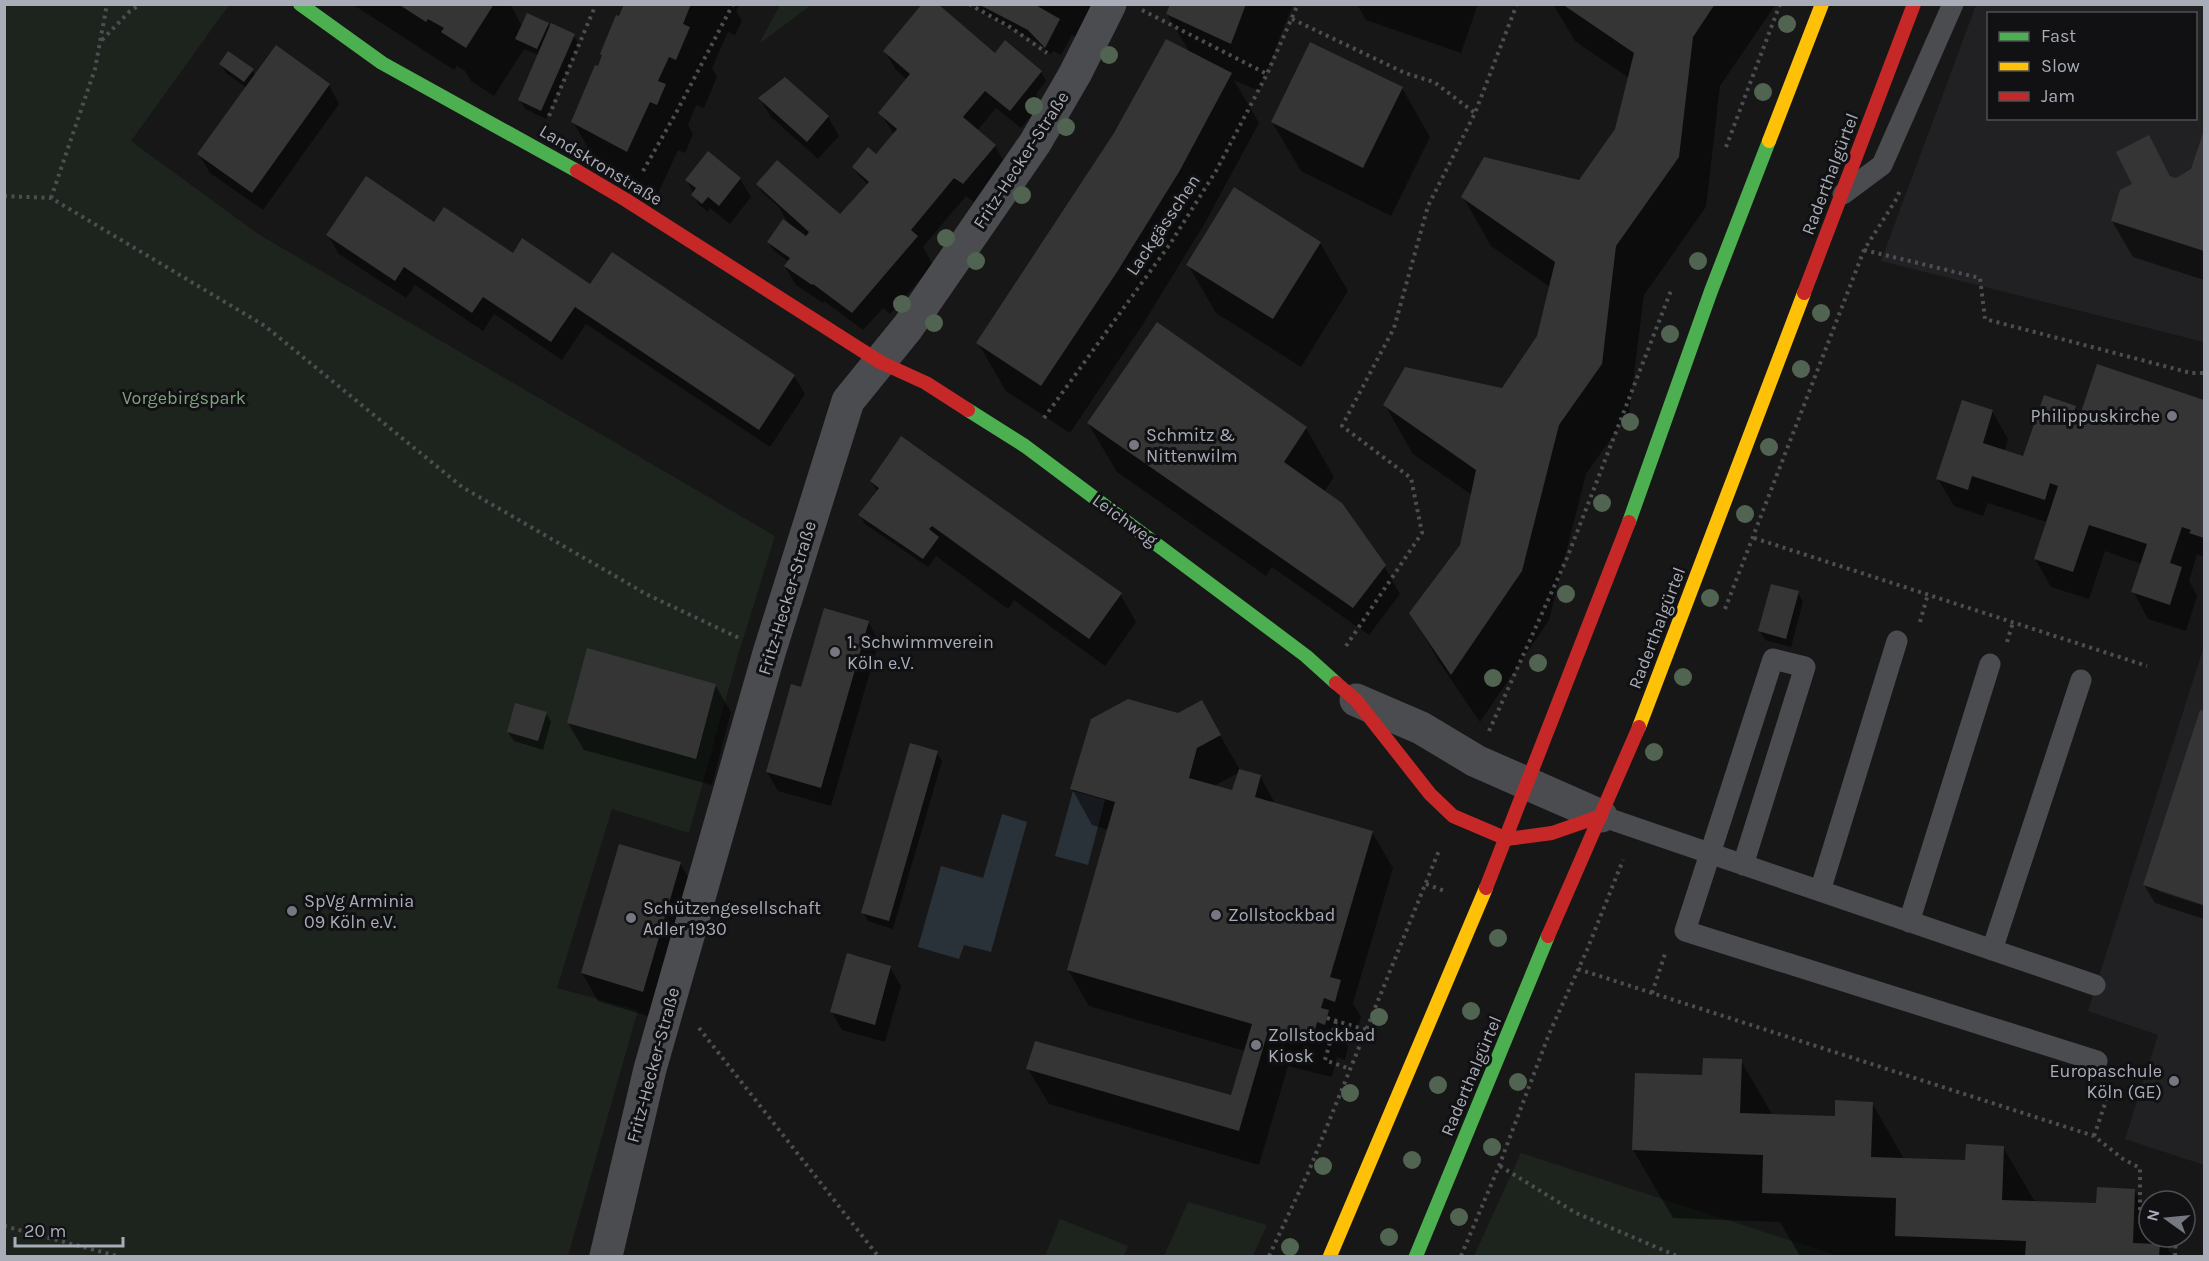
<svg xmlns="http://www.w3.org/2000/svg" width="2209" height="1261" viewBox="0 0 2209 1261" font-family="Karla,sans-serif">
<style>
.built{fill:#212123;fill-rule:evenodd}
.green{fill:#1d241e}
.water{fill:#2a3239}
.shadow{fill:#0007;fill-rule:evenodd}
.building{fill:#353536}
.lines{fill:none;stroke-linecap:round;stroke-linejoin:round}
.path{stroke:#4d4e52;stroke-width:4;stroke-dasharray:3 4.5;stroke-linecap:butt}
.lane{stroke:#4b4c50;stroke-width:21}
.street{stroke:#4b4c50;stroke-width:33}
.fast{stroke:#4caf50;stroke-width:14}
.slow{stroke:#ffc107;stroke-width:14}
.jam{stroke:#c62828;stroke-width:14}
.tree{fill:#506451}
.poi-dot{fill:#757880;stroke:#111113;stroke-width:2}
.labels{text-anchor:middle;stroke-width:6;stroke-linejoin:round;paint-order:stroke}
.street-label{font-size:18px;fill:#a8adb8;stroke:#111113}
.park-label{font-size:18px;fill:#7fa381;stroke:#111113}
.poi-label{font-size:18px;fill:#a8adb8;stroke:#111113;text-anchor:start}
</style>
<rect width="100%" height="100%" fill="#171717"/>
<path class="built" d="M1976,5H2204V342L1881,261ZM1988,14H2196V118H1988Z
M2204,646V1165L2125,1139L2158,1035L2088,1011Z"/>
<path class="green" d="M4,5H229L131,141L258,234L775,536L736,662L689,833L612,809L557,988L638,1010L568,1256H5Z
M780,5H811L759,44Z
M1521,1153L1838,1256H1474Z
M1188,1202L1267,1225L1253,1256H1164Z
M1060,1219L1128,1246L1124,1256H1045Z"/>
<path class="water" d="M1073,791L1105,800L1088,865L1055,856Z
M1002,814L1027,822L991,952L964,945L959,959L918,947L941,866L983,878Z"/>
<path class="shadow" d="M352,4H510L522,26L548,24L550,29L573,35L579,44L546,119L525,109L520,100L539,55L524,49L494,96L471,81L465,71L457,66L454,70Z
M625,4H740L736,11L742,21L735,35L728,32L712,68L717,77L704,108L696,105L688,125L693,134L685,153L678,150L655,200L601,170L573,122L598,68Z
M976,4H1096L1079,39L1072,35L1061,55L1053,51L1051,55L1040,44L980,11Z
M1171,4H1293L1259,91L1234,80L1259,123L1206,221L1145,321L1070,433L1006,391L978,343L1190,53L1167,14Z
M1357,4H1478L1461,53L1366,20Z
M1553,4H1776L1720,86L1706,207L1644,295L1629,413L1586,474L1549,620L1480,722L1439,662L1411,613L1461,545L1472,495L1413,454L1385,405L1502,390L1539,336L1550,287L1491,246L1463,197L1580,181L1616,129L1629,78L1575,41Z
M885,51L995,55L1041,72L1046,81L1036,94L1041,104L1021,128L996,108L977,131L995,146L1006,165L974,202L966,196L923,247L933,265L890,314L883,308L863,330L824,301L823,303L796,285L785,267L789,262L774,251L768,242L790,227L779,207L763,193L758,184L840,216L868,184L859,176L853,167L875,156L894,134L880,113L907,80L896,70Z
M221,64L252,70L256,76L329,85L339,104L263,210L210,173L199,154L247,88L226,73Z
M1402,88L1430,137L1391,216L1301,171L1272,122Z
M760,99L828,117L839,136L818,159L771,117Z
M2204,133V280L2133,257L2112,221L2134,185L2149,137L2172,179L2176,180L2193,170Z
M740,179L751,197L730,224L710,208L708,212L698,204L687,180Z
M435,224L591,286L794,376L805,394L770,447L586,324L562,360L494,314L483,331L415,285L406,298L339,254L328,235Z
M1320,243L1348,291L1301,367L1216,313L1188,265Z
M2098,366L2204,402V557L2197,554L2189,581L2197,596L2186,631L2148,619L2133,591L2142,564L2105,551L2089,599L2051,587L2035,559L2047,522L1988,503L1983,516L1954,506L1938,479L1992,411L2008,439L2004,452L2024,458L2075,407L2081,417Z
M1088,423L1306,428L1334,477L1324,492L1384,566L1400,594L1369,635L1272,567L1266,576L1117,472Z
M871,481L1120,594L1136,622L1105,666L1014,600L1008,609L936,556L928,567L865,524L860,515L878,492Z
M1798,593L1803,602L1791,647L1765,640L1760,631Z
M868,622L879,641L831,806L778,791L767,772L802,688Z
M715,685L731,712L712,785L584,750L568,723Z
M1201,702L1240,770L1260,776L1276,805L1372,832L1393,868L1353,1003L1361,1017L1355,1037L1344,1033L1343,1038L1348,1047L1345,1060L1337,1057L1332,1077L1288,1066L1259,1165L1049,1104L1028,1069L1232,1097L1245,1051L1089,1006L1068,970L1109,830L1092,825L1072,789L1178,715ZM1240,772L1234,792L1216,787L1217,784Z
M2201,712L2204,713V903L2158,888V891L2204,906V919L2155,903L2144,885Z
M546,713L551,722L543,750L514,741L508,732Z
M937,753L942,761L893,929L868,921L863,912Z
M680,863L696,891L658,1019L598,1001L582,973Z
M890,968L901,986L885,1042L842,1030L832,1012Z
M1741,1061L1773,1116L1836,1118L1872,1103L1904,1159L1966,1162L2003,1147L2035,1202L2098,1205L2134,1190L2149,1216V1237H2161L2172,1256H1800L1780,1222L1673,1218L1633,1150L1703,1076Z"/>
<path class="building" d="M398,4H494L466,48L441,32L444,28L428,19L426,22Z
M624,4H691L683,24L690,27L676,60L669,57L658,81L666,84L657,105L650,102L627,152L571,122L595,65L598,66L602,55L600,54L616,15L619,16Z
M922,4H938L995,53L1005,40L1042,71L1010,111L985,91L963,117L996,145L963,184L954,178L911,230L918,236L852,313L813,284L812,285L784,266L790,258L767,242L783,219L806,236L809,232L756,184L777,160L840,214L869,182L852,167L868,147L876,154L897,129L878,113L910,74L883,51Z
M978,4H1034L1060,19L1045,48L1028,30Z
M1170,4H1246L1231,44L1166,14Z
M1562,4H1715L1693,37L1679,157L1616,246L1602,364L1559,425L1522,571L1451,675L1409,613L1460,545L1476,470L1383,405L1405,367L1502,388L1537,336L1555,262L1461,197L1484,157L1579,180L1615,129L1634,53Z
M527,13L549,23L537,49L515,39Z
M551,23L575,34L541,111L518,100Z
M1166,39L1232,73L1179,172L1117,272L1041,386L976,343L1114,133Z
M1310,42L1403,87L1363,168L1271,122Z
M276,45L330,84L252,193L197,154Z
M228,51L254,69L244,82L219,64Z
M785,77L829,116L807,142L758,98Z
M2204,130V251L2111,221L2120,190L2132,184L2116,152L2149,135L2170,176L2176,178L2191,169Z
M708,151L741,178L719,206L708,197L702,204L691,195L696,188L685,180Z
M366,176L434,222L444,207L513,253L522,238L590,284L612,252L795,375L759,430L575,307L551,342L483,297L472,313L404,267L395,281L326,235Z
M1234,187L1321,242L1273,319L1186,265Z
M1157,322L1307,427L1284,462L1342,503L1386,565L1353,608L1087,423Z
M2097,364L2204,400V538L2189,533L2191,530L2182,527L2170,563L2182,567L2170,605L2131,592L2147,544L2089,525L2073,572L2034,559L2058,486L2050,483L2045,500L1972,476L1968,490L1936,479L1962,400L1993,410L1983,443L2023,456L2044,395L2076,406L2074,413L2080,415Z
M901,436L1122,593L1089,639L932,526L929,529L939,537L923,559L858,515L879,488L870,481Z
M1771,584L1799,591L1786,639L1758,631Z
M824,608L869,621L821,788L766,772L791,684L801,687Z
M587,648L716,684L696,759L567,723Z
M1128,699L1178,713L1202,700L1221,735L1197,748L1189,778L1232,790L1239,769L1261,775L1255,797L1373,831L1330,977L1341,980L1335,1002L1324,998L1321,1008L1329,1010L1325,1025L1317,1022L1312,1042L1268,1031L1239,1131L1026,1069L1035,1041L1231,1095L1252,1024L1067,970L1115,802L1070,789L1091,719Z
M515,703L547,712L538,741L507,732Z
M2200,710L2204,711V905L2143,885Z
M910,743L938,751L889,921L861,913Z
M619,844L681,862L643,992L581,973Z
M847,953L891,966L875,1025L830,1012Z
M1703,1058L1742,1059L1740,1113L1835,1116V1100L1873,1102L1871,1157L1965,1160L1966,1144L2004,1146L2002,1200L2096,1203L2097,1187L2135,1189L2133,1243L2160,1244L2159,1256H2025L2026,1241L1895,1236L1896,1198L1762,1193L1763,1155L1632,1150L1635,1073L1702,1075Z"/>
<g class="lines">
<path class="path" d="M969,4L1010,27L1047,53
M1142,10L1267,74
M1292,19L1405,73L1434,82L1475,113
M102,40L130,11L141,4
M549,116L596,4
M1726,147L1780,4
M643,171L676,113L733,4
M4,196L51,198L265,326L462,487L646,594L739,638
M51,198L95,69L107,4
M1864,250L1980,278L1985,319L2191,373H2204
M1044,418L1170,244L1216,171L1267,74L1298,4
M1754,538L2147,666
M1725,609L1864,250L1897,198L1900,190
M1920,622L1928,594
M2007,642L2013,622
M1346,646L1422,533L1411,478L1342,426L1394,328L1428,206L1475,113L1517,4
M1489,731L1567,558L1672,288
M1426,884L1447,892
M1578,969L2094,1136L2123,1159L2140,1168V1212L2149,1213
M1652,993L1666,951
M1327,1018L1366,1030
M1336,1021L1325,1060L1350,1069
M699,1028L878,1256
M2094,1136L2110,1089L2109,1086
M1500,1166L1576,1213L1677,1256
M4,1226L117,1256
M1269,1256L1308,1173L1440,848
M1461,1256L1499,1166L1549,1034L1587,950L1623,860
M2175,1256L2176,1237"/>
<path class="lane" d="M1843,194L1882,165L1953,4
M1601,816L2095,985
M1743,865L1805,667L1773,659L1685,931L2097,1061
M1820,891L1897,641
M1909,922L1990,664
M1992,950L2081,680"/>
<path class="street" d="M1356,700L1421,728L1476,761L1601,816
M606,1256L650,1069L769,653L848,401L908,327L1035,143L1075,74L1110,4"/>
<path class="fast" d="M300,4L382,63L577,171
M968,410L1025,446L1306,656L1336,683
M1629,522L1711,291L1769,141
M1416,1256L1548,936"/>
<path class="slow" d="M1769,141L1822,4
M1639,727L1804,293
M1330,1256L1486,888"/>
<path class="jam" d="M577,171L626,200L880,362L926,383L968,410
M1804,293L1914,4
M1336,683L1356,700L1430,794L1453,816L1507,839L1552,833L1601,816
M1486,888L1629,522
M1548,936L1639,727"/>
</g>
<g class="tree">
<circle cx="1787" cy="24" r="9"/>
<circle cx="1109" cy="55" r="9"/>
<circle cx="1763" cy="92" r="9"/>
<circle cx="1034" cy="106" r="9"/>
<circle cx="1066" cy="127" r="9"/>
<circle cx="1022" cy="195" r="9"/>
<circle cx="946" cy="238" r="9"/>
<circle cx="976" cy="261" r="9"/>
<circle cx="1698" cy="261" r="9"/>
<circle cx="902" cy="304" r="9"/>
<circle cx="1821" cy="313" r="9"/>
<circle cx="934" cy="323" r="9"/>
<circle cx="1670" cy="334" r="9"/>
<circle cx="1801" cy="369" r="9"/>
<circle cx="1630" cy="422" r="9"/>
<circle cx="1769" cy="447" r="9"/>
<circle cx="1602" cy="503" r="9"/>
<circle cx="1745" cy="514" r="9"/>
<circle cx="1566" cy="594" r="9"/>
<circle cx="1710" cy="598" r="9"/>
<circle cx="1538" cy="663" r="9"/>
<circle cx="1683" cy="677" r="9"/>
<circle cx="1493" cy="678" r="9"/>
<circle cx="1654" cy="752" r="9"/>
<circle cx="1498" cy="938" r="9"/>
<circle cx="1471" cy="1011" r="9"/>
<circle cx="1379" cy="1017" r="9"/>
<circle cx="1518" cy="1082" r="9"/>
<circle cx="1438" cy="1085" r="9"/>
<circle cx="1350" cy="1093" r="9"/>
<circle cx="1492" cy="1147" r="9"/>
<circle cx="1412" cy="1160" r="9"/>
<circle cx="1323" cy="1166" r="9"/>
<circle cx="1459" cy="1217" r="9"/>
<circle cx="1389" cy="1237" r="9"/>
<circle cx="1290" cy="1247" r="9"/>
</g>
<g class="poi-dot">
<circle cx="2172" cy="416" r="6"/>
<circle cx="1134" cy="445" r="6"/>
<circle cx="835" cy="652" r="6"/>
<circle cx="292" cy="911" r="6"/>
<circle cx="1216" cy="915" r="6"/>
<circle cx="631" cy="918" r="6"/>
<circle cx="1256" cy="1045" r="6"/>
<circle cx="2174" cy="1081" r="6"/>
</g>
<g class="labels">
<g class="street-label">
<text transform="translate(1021 160) rotate(-57)" y="6">Fritz-Hecker-Straße</text>
<text transform="translate(601 165) rotate(31)" y="6">Landskronstraße</text>
<text transform="translate(1830 174) rotate(-69)" y="6">Raderthalgürtel</text>
<text transform="translate(1163 225) rotate(-56)" y="6">Lackgässchen</text>
<text transform="translate(1125 520) rotate(36)" y="6">Leichweg</text>
<text transform="translate(787 598) rotate(-73)" y="6">Fritz-Hecker-Straße</text>
<text transform="translate(1657 628) rotate(-69)" y="6">Raderthalgürtel</text>
<text transform="translate(653 1065) rotate(-75)" y="6">Fritz-Hecker-Straße</text>
<text transform="translate(1471 1076) rotate(-67)" y="6">Raderthalgürtel</text>
</g>
<g class="park-label">
<text x="184" y="404">Vorgebirgspark</text>
</g>
<g class="poi-label">
<text x="2160" y="422" text-anchor="end">Philippuskirche</text>
<text x="1146" y="441">Schmitz &amp;<tspan x="1146" dy="21">Nittenwilm</tspan></text>
<text x="847" y="648">1. Schwimmverein<tspan x="847" dy="21">Köln e.V.</tspan></text>
<text x="304" y="907">SpVg Arminia<tspan x="304" dy="21">09 Köln e.V.</tspan></text>
<text x="643" y="914">Schützengesellschaft<tspan x="643" dy="21">Adler 1930</tspan></text>
<text x="1228" y="921">Zollstockbad</text>
<text x="1268" y="1041">Zollstockbad<tspan x="1268" dy="21">Kiosk</tspan></text>
<text x="2162" y="1077" text-anchor="end">Europaschule<tspan x="2162" dy="21">Köln (GE)</tspan></text>
</g>
</g>
<rect width="2209" height="1261" fill="none" stroke="#a8adb8" stroke-width="12"/>
<rect x="1987" y="12" width="210" height="108" fill="#111113" stroke="#4d4f55" stroke-width="1.5"/>
<rect x="1999" y="32" width="30" height="9" fill="#4caf50" stroke="#4d4f55" stroke-width="1.5"/>
<text x="2041" y="42" font-size="18" fill="#a8adb8">Fast</text>
<rect x="1999" y="62" width="30" height="9" fill="#ffc107" stroke="#4d4f55" stroke-width="1.5"/>
<text x="2041" y="72" font-size="18" fill="#a8adb8">Slow</text>
<rect x="1999" y="92" width="30" height="9" fill="#c62828" stroke="#4d4f55" stroke-width="1.5"/>
<text x="2041" y="102" font-size="18" fill="#a8adb8">Jam</text>
<g transform="translate(2167 1219) rotate(285)"><circle r="28" fill="#111113" stroke="#4d4f55" stroke-width="1.5"/>
<path d="M0-4.5L10 22L0 15L-10 22Z" fill="#757880"/>
<text y="-9" font-size="16" font-weight="bold" text-anchor="middle" fill="#a8adb8">N</text>
</g>
<path d="M15 1237v9h108v-9" fill="none" stroke="#a8adb8" stroke-width="3"/>
<text x="24" y="1237" font-size="18" fill="#a8adb8" stroke="#111113" stroke-width="4.5" paint-order="stroke">20 m</text>
</svg>
